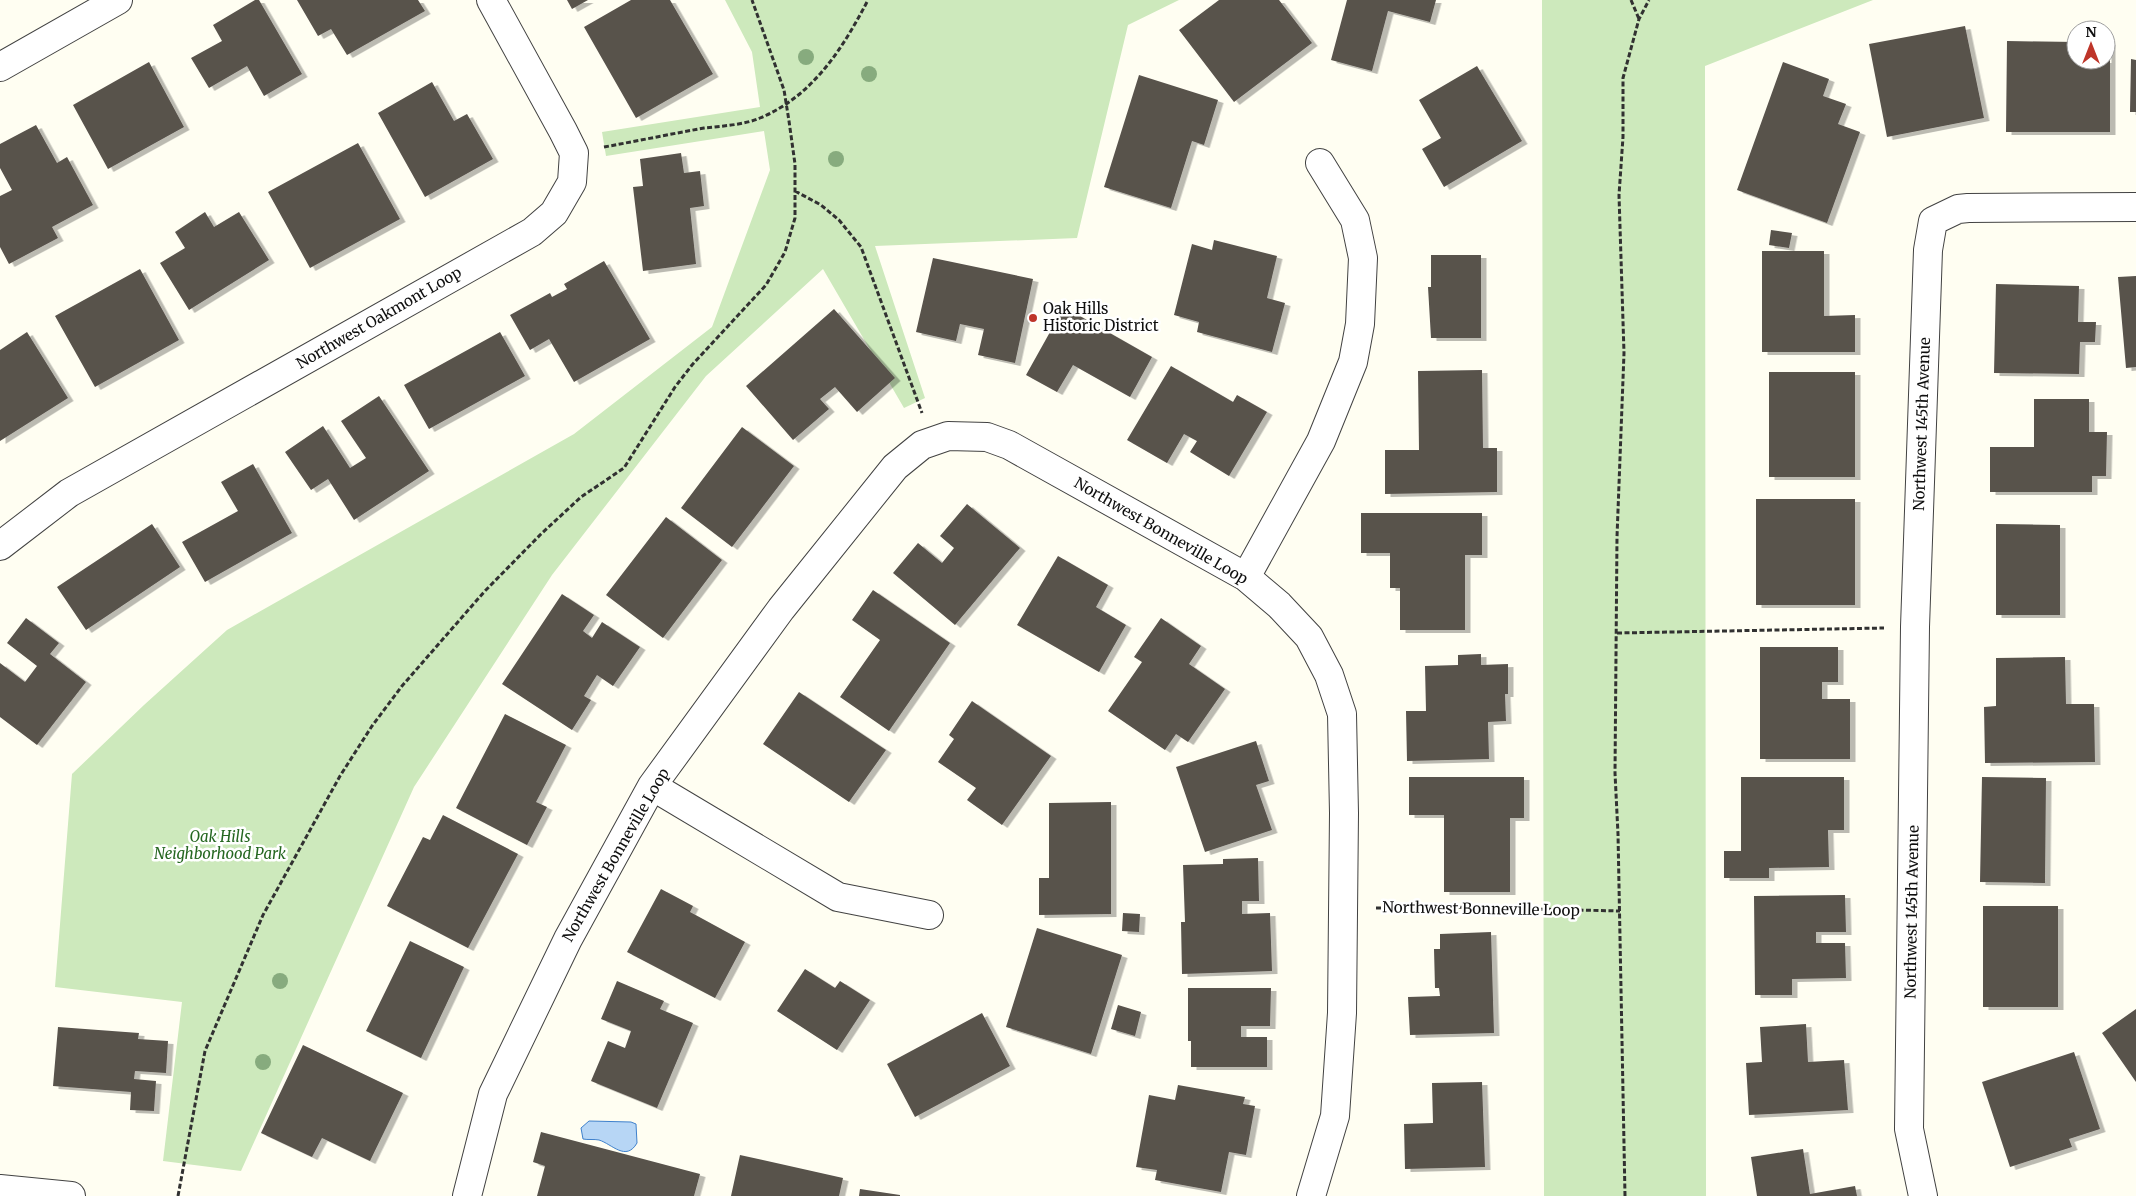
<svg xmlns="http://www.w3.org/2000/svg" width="2136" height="1196" viewBox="0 0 2136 1196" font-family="Merriweather,serif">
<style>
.green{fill:#cde9bc}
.water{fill:#b7d6f5;stroke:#3f81cc}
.building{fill:#58524c;filter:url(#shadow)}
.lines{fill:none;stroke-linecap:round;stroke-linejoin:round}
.minor-casing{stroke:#424242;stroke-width:30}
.path{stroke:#313131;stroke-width:3;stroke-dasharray:5 2.5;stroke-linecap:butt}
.minor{stroke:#fff;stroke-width:28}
.tree{fill:#87ab7e}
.poi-dot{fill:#be3529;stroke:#fff;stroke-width:2}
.labels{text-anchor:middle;stroke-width:5;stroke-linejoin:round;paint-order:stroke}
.poi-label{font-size:15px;fill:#0f0f0f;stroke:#fff;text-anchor:start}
.street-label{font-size:15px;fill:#0f0f0f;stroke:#fff}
.park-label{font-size:15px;font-style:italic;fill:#256720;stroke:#fff}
</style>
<defs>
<filter id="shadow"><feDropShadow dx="5.5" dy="3" stdDeviation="0" flood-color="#0004"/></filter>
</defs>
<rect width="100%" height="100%" fill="#fffef2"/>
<path class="green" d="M725,0H1179L1128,25L1077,238L875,246L925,398L904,408L823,269L706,376L552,575L414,787L241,1171L163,1161L182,1002L55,987L72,774L144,705L227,630L574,434L712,327L770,170L764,131L606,156L602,132L760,107L752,52Z
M1542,0H1873L1705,66L1706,1196H1544Z"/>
<path class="water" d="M589,1121L631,1122L636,1124L637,1143C626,1162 612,1144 599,1140C594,1139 588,1140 583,1139L581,1128Z"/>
<path class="building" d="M255,0H259L302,74L264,96L247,66L209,88L191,58L222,41L213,25Z
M297,0H418L425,11L347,55L331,29L318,36Z
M567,0H588L572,9Z
M631,0H670L713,74L636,118L584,27Z
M1219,0H1279L1312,43L1234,102L1179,30Z
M1347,0H1436L1430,22L1388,11L1372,71L1331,60Z
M1965,26L1984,118L1887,137L1869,44Z
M2007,41L2076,42V60H2106V42H2110V132H2006Z
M2131,59L2136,60V112H2130Z
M149,62L184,127L108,169L73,105Z
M1783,62L1829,79L1823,96L1846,104L1838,124L1860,132L1827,223L1737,190Z
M1477,66L1522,141L1444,187L1422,149L1441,138L1419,100Z
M1139,75L1218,100L1204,145L1192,141L1171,208L1104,187Z
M432,82L454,121L467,114L493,159L425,197L378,113Z
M36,125L57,163L67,157L93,205L52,227L58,238L9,264L0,247V196L12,190L0,168V144Z
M358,143L400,219L310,268L268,192Z
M681,153L684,173L700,171L704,206L690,208L696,264L643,271L633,187L643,186L640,159Z
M205,212L214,227L239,212L269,260L189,310L160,263L185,248L175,232Z
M1771,230L1792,233L1789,248L1769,245Z
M1214,240L1277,256L1267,298L1285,303L1272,352L1197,332L1199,322L1174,315L1192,244L1212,250Z
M1762,251H1824V316L1855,315V352H1762Z
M1431,255H1481V338H1431L1428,287H1431Z
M933,258L1033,279L1015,363L978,355L984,329L960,324L956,341L916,332Z
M604,261L650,339L574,382L549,339L530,350L510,315L550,293L552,297L567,289L564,284Z
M140,269L179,340L95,387L55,316Z
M2136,276V367L2126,368L2118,277Z
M1996,284L2079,286L2078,322H2096L2095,342H2080L2079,374L1994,373Z
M1064,307L1152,357L1130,397L1073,365L1057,392L1026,375Z
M834,309L895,378L857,412L835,387L820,399L829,409L793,440L746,386Z
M27,332L68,398L0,441V350Z
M500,332L525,376L429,429L404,385Z
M1171,366L1233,402L1237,395L1267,412L1229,476L1190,452L1197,441L1184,434L1167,463L1127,440Z
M1482,370L1483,448H1497V492L1385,494V450H1419L1418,371Z
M1769,372H1855V477H1769Z
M379,396L429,471L354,520L328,479L311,490L285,452L323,426L350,468L366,458L341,421Z
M2034,399H2089V432H2107L2106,476H2092V492H1990V447H2034Z
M742,427L794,466L732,547L681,508Z
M253,464L292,533L205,582L182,542L238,511L221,482Z
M1756,499H1855V605H1756Z
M967,504L1020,548L955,625L893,573L918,543L942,563L954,548L940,536Z
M1361,513H1482V555H1465V630H1400V588H1390V553H1361Z
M666,517L722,560L663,638L606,595Z
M152,524L180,567L86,630L57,587Z
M1996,524L2060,525V615H1996Z
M1058,556L1108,585L1096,607L1126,625L1099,672L1017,625Z
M873,590L950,643L889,731L840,697L880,640L852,620Z
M562,594L594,615L583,631L592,638L602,622L640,647L613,686L597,675L584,696L591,700L572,730L502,684Z
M26,618L59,643L50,654L86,682L37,745L0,717V663L25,682L37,666L7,643Z
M1161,618L1201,646L1189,664L1225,689L1188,742L1176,734L1165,750L1108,711L1142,662L1134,657Z
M1760,647H1838V682H1822V699H1850V759H1760Z
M1481,654V665L1508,664V694H1505L1506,721L1488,722L1489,759L1407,761L1406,711H1426L1425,666L1458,665V655Z
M2065,657L2066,704H2094L2095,762L1985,763L1984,707L1996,706V658Z
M799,692L886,750L849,802L763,744Z
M972,701L1051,756L1002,825L967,800L976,788L938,762L954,739L949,735Z
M505,714L566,745L536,802L547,807L527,845L456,808Z
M1256,741L1269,781L1256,785L1272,830L1205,852L1176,767Z
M1409,777H1524V818H1510V892H1444V815H1409Z
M1741,777H1844V830H1828L1829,867L1769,868V878H1724V851H1741Z
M1982,777L2046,778L2045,883L1980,882Z
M1111,802V914L1039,915V878H1049V803Z
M443,815L518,854L468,948L387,906L423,837L430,840Z
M1258,858L1259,901H1242V914L1270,913L1272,971L1182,974L1181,922H1185L1183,865L1223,864V859Z
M661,889L693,906L690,912L745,942L715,998L627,952Z
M1845,895L1846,932H1816V943H1845L1846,978L1792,979V995H1755L1754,896Z
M1983,906H2058V1007H1983Z
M1123,913L1140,914L1139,932L1122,931Z
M1037,928L1122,955L1091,1054L1006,1027Z
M1491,932L1494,1033L1410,1035L1408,997L1440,996L1439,988H1435L1434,949H1440V934Z
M410,941L464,967L421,1058L366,1031Z
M805,969L835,988L840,981L870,1000L837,1050L777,1011Z
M617,981L664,1001L660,1009L693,1023L657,1108L591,1081L608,1041L625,1048L631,1031L601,1019Z
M1188,988H1271L1270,1026H1241V1037H1267V1067H1191V1041H1188Z
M1118,1005L1141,1012L1135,1036L1111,1029Z
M2136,1009V1082L2102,1033Z
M982,1013L1010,1066L915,1117L887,1064Z
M1806,1024L1808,1062L1844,1060L1848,1110L1749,1115L1746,1063L1762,1062L1760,1027Z
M58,1027L139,1033L138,1039L168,1041L166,1073L135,1071L134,1079L156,1081L154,1111L130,1110L131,1092L53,1086Z
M303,1045L403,1093L370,1161L322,1138L312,1157L261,1133Z
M2074,1052L2100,1129L2069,1139L2072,1147L2010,1167L1982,1082Z
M1482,1082L1485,1167L1405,1169L1404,1124L1433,1123L1432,1083Z
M1178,1085L1245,1097L1243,1104L1255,1106L1246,1155L1229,1152L1221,1192L1155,1180L1157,1170L1136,1167L1149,1095L1175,1100Z
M541,1132L700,1174L694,1196H537L545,1166L533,1162Z
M1803,1149L1810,1194L1855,1186L1857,1196H1757L1751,1157Z
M740,1155L843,1178L839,1196H731Z
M860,1189L900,1195V1196H859Z"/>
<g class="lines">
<defs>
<path id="minor" d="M0,67L118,0
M0,546L69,493L532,232L554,213L572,182L574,153L563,131L491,0
M1246,577L1321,441L1353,362L1360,324L1363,258L1355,220L1320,163
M652,786L838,897L929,915
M0,1189L71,1196
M467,1196L493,1094L568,939L652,786L781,609L895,467L922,445L948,436L987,437L1009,445L1246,577L1279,605L1309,637L1329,675L1342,714L1344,813L1342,1013L1335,1116L1311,1196
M1923,1196L1909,1129L1915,627L1928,250L1933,221L1958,209L1968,208L2136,207"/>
</defs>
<use href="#minor" class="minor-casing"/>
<path class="path" d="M1631,0L1639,19
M604,147C637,141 671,134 704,128C722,126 744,125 760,118C813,96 843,48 868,0
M795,191L821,205L839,220L861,247L922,413
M1617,633L1884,628
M1376,908L1450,907L1620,911
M178,1196L205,1051L263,915L340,776L372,726L402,686L484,592L541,534L581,497L624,468L675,387L692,365L766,285L785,252L795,218V164L789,121L784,90L752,0
M1625,1196L1618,834L1615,773L1617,537L1624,353L1619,195L1623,137V78L1639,19L1649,0"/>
<use href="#minor" class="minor"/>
</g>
<g class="tree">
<circle cx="806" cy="57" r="8"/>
<circle cx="869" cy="74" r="8"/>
<circle cx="836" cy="159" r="8"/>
<circle cx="280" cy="981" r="8"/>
<circle cx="263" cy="1062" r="8"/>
</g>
<circle class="poi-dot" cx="1033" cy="318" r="5"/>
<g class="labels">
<g class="poi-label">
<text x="1043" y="314">Oak Hills<tspan x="1043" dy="17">Historic District</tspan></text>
</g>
<g class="street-label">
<text transform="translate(379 318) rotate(-30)" y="5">Northwest Oakmont Loop</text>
<text transform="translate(1922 424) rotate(-88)" y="5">Northwest 145th Avenue</text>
<text transform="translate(1161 531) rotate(30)" y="5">Northwest Bonneville Loop</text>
<text transform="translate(616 855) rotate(-60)" y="5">Northwest Bonneville Loop</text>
<text transform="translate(1481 909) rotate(1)" y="5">Northwest Bonneville Loop</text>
<text transform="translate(1912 912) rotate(-89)" y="5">Northwest 145th Avenue</text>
</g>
<g class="park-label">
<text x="220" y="842">Oak Hills<tspan x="220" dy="17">Neighborhood Park</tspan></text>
</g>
</g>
<g transform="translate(2091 45)"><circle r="24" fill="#ffffff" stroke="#9f9f9f"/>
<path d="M0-4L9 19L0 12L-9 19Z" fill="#be3529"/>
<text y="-8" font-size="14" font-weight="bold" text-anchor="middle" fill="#0f0f0f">N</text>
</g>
</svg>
